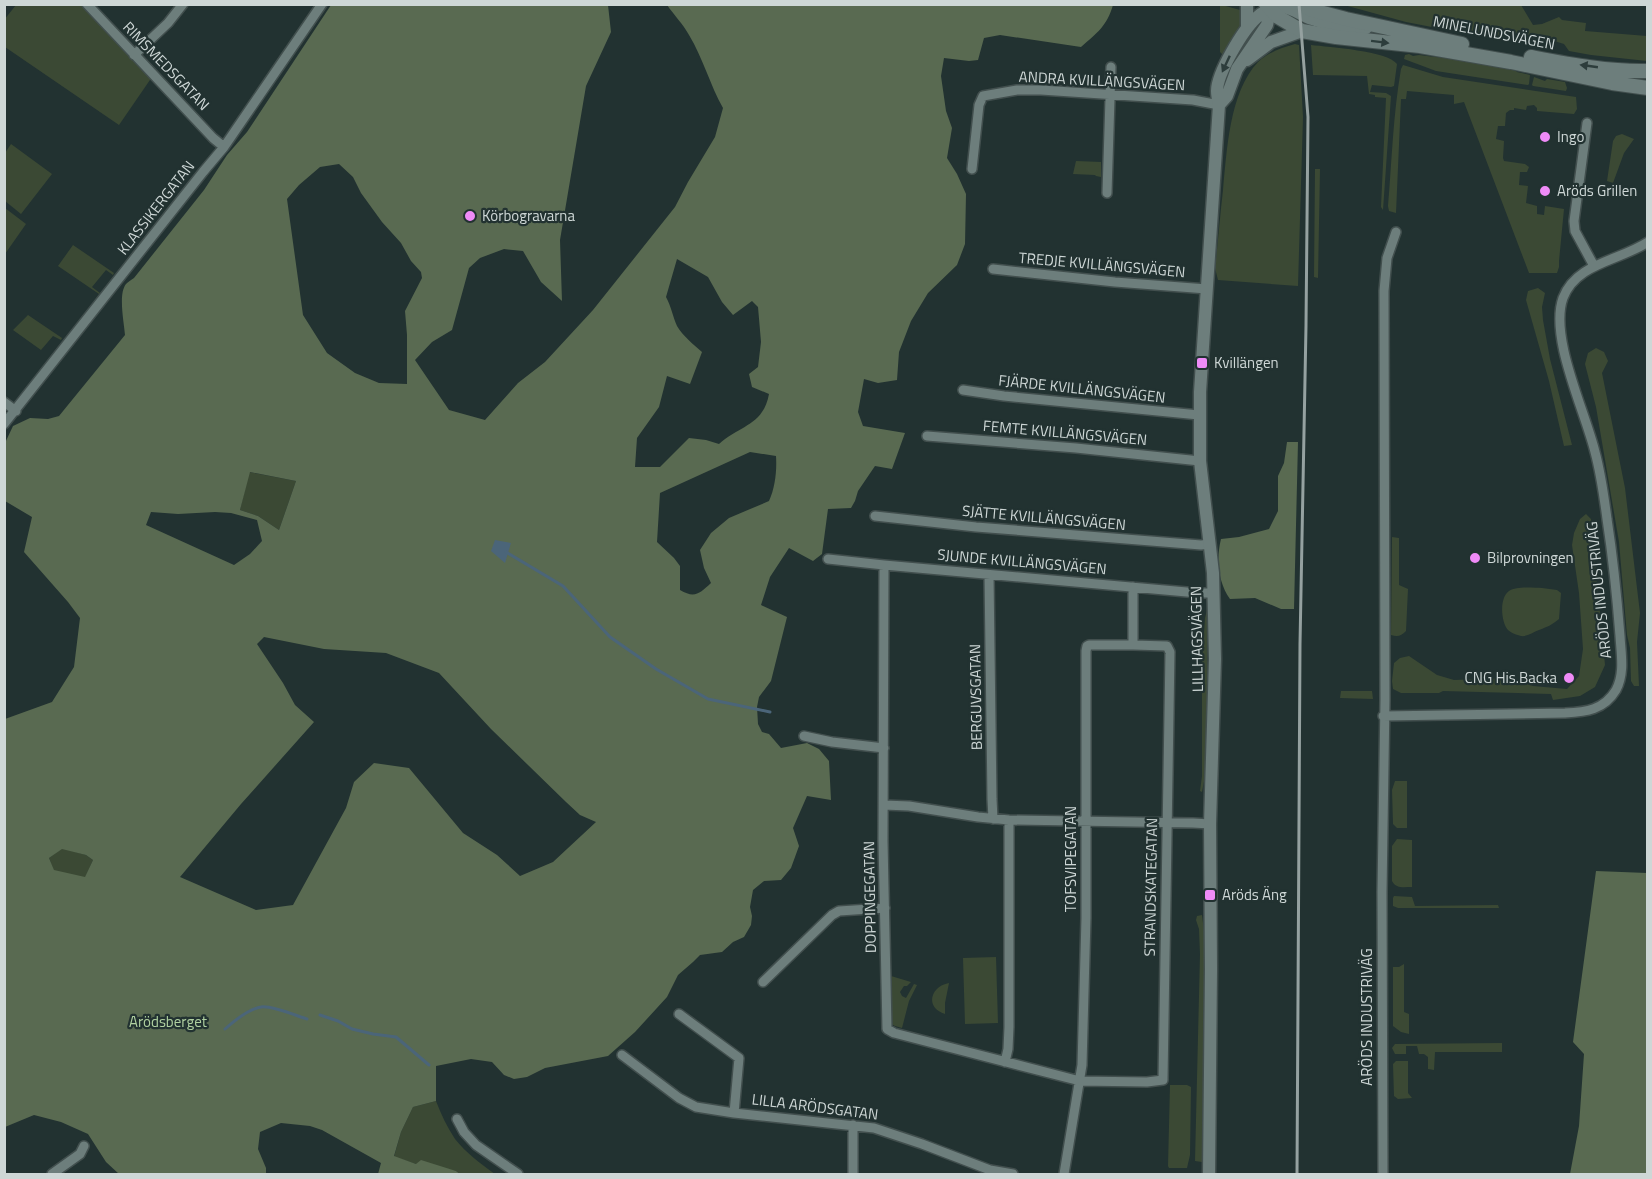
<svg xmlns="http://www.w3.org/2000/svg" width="1652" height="1179" viewBox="0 0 1652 1179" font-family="'Titillium Web',sans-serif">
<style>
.green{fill:#3b4934}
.forest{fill:#596a51;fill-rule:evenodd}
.water{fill:#4b6579}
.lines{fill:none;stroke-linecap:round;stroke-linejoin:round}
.stream{stroke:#4b6579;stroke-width:3}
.minor-casing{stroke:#424f4e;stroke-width:12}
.tertiary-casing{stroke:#424f4e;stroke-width:15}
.secondary-casing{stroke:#424f4e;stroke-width:16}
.minor{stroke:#6d7e7c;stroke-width:9}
.tertiary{stroke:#6d7e7c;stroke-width:12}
.secondary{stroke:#6d7e7c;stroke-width:14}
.rail{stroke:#95a1a0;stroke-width:3}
.oneway{fill:#2d3d3c}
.poi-dot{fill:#ef8bf7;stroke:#223231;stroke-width:2}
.labels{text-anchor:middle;stroke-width:4.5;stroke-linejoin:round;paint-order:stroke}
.street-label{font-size:15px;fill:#ced7d6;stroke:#223231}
.poi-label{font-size:15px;fill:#ced7d6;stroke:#223231;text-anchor:start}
.park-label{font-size:15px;fill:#b0d1a0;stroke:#223231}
</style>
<rect width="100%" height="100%" fill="#223231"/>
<path class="green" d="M16,5H81L152,77L119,125L5,47L4,20Z
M1222,5L1240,10C1248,25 1233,43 1223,55L1220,52V6Z
M1344,5H1521L1533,25L1542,24L1559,17L1562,20L1586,23L1585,31L1647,36V61L1591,55L1569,51L1564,44L1551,40L1534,37L1522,35L1515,37L1509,42L1406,22Z
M1295,44L1299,45L1303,117L1298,286L1218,280L1215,268C1218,242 1220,216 1223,190C1227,151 1229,93 1258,62C1269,52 1281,48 1295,44Z
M1311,45C1329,47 1388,51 1397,64L1394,86L1391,87L1372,85L1370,92L1386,93L1391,96L1383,210L1381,207L1386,98L1375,97V95L1369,94L1367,76L1313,75Z
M1409,54L1413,56L1419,55C1451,59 1484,61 1516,71L1517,72L1530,75L1529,84L1528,85L1436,71L1404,59L1405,55Z
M1403,65L1443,77L1576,97L1577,109L1574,114L1537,111V108L1534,105L1527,106L1526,110L1514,108V110H1510L1506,113L1505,126H1498L1496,139L1504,141L1503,158L1504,161L1525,164L1529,167L1527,172H1520L1519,185L1528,186L1526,203L1537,206V214L1544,215L1545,206L1564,209L1559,261V267L1557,273H1529L1464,102L1454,104V95L1407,91L1406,99H1401L1396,213L1389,211L1388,206C1392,159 1393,115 1401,69Z
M1534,77L1545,81L1547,79L1565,82L1567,88L1566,91L1533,86L1532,85Z
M1622,134L1634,139L1624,153L1613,183L1607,181L1613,141L1616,136Z
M11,144L52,174L21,214L5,201V153Z
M1076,161L1101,162V177L1096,176L1095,175L1073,174Z
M1315,169H1320L1318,278L1314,277Z
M5,208L26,224L5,254Z
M73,245L114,273L113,275L106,270L92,287L100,293L99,294L58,266Z
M1538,288L1545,293L1542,307L1543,320L1550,359L1572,445L1564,446L1549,381L1526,300L1528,291Z
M28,315L62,338L61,340L53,336L41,350L13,330Z
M1596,348L1604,352L1608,361L1602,373L1625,488L1640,613L1637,642L1639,686H1634L1631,681L1630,648L1627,635L1619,542L1596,407L1585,364L1588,353Z
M249,472L296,481L279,530L258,516L240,510Z
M1586,514L1591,519L1605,665L1595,687L1580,696L1553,700L1551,694L1443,691L1439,693H1401L1393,689L1392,681L1394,663L1400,658L1409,656L1437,675L1454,680L1508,678L1533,686L1567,689L1579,676L1583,649L1579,593L1572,545L1574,533L1580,519Z
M1392,537L1399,538V585L1408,589L1406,631C1401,636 1398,637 1391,635Z
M1542,588L1557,590L1561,593L1559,619C1552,625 1547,627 1539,630C1533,632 1527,637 1521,636C1517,635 1511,633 1508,630C1501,622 1499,598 1509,591C1517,586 1533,588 1542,588Z
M1207,610L1208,713L1207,765L1202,792L1200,791L1202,776V665L1205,618Z
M1341,691H1372L1373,699L1340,698Z
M1395,781H1407V828H1397L1393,824L1392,790Z
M1397,839L1412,840V887C1404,887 1396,889 1392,881V846Z
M62,848L86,855L93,860L85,878L54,871L49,858Z
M1394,896L1412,897L1415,906L1498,905L1499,908H1398L1393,906V898Z
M1202,915L1205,939V985L1202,1162L1195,1161L1200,954L1199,929L1196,920L1197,916Z
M996,957L998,1023L965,1024L963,958Z
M1404,964V1012L1409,1014V1034L1401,1032L1393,1026V967H1399Z
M891,976L911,982L907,986H904L900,992L902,996L906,998L914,984L917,985L909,1001L902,1028L895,1026L891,1024Z
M949,983L945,1003V1014C924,1007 931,986 949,983Z
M1502,1043V1052H1435L1434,1070L1428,1069V1057L1424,1054H1419L1417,1046H1406V1054H1395L1392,1048L1395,1044Z
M1396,1061H1408V1093L1412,1098L1398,1099L1394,1096L1393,1064Z
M1170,1085H1187L1191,1087L1190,1155L1187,1168H1169L1168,1166Z
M436,1101C441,1114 447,1127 455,1139C466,1153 481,1164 495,1174H460L456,1171L416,1164L394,1157L401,1132L413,1107Z"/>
<path class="forest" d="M331,5H608L611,32L586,86L560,240L562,301L541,282L523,251L504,249L480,258L469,268L452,330L432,342L415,360L449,410L485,420L518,383L545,362L593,310L675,207L688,182L715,137L723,108C710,85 703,58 689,35C683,24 674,15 667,5H1113C1107,26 1097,33 1081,47L1000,35L984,38L978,60L969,61L944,58L941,76L946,111L952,128L947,158L957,174L966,194L965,244L957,265L928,293L911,321L899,352L897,380L878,383L864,379L858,412L863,426L905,433L892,469L875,466L858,491L855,501L851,508L828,509L822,554L813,561L789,548L770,577L761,605L787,617L771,681L759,697L757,707L758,724L762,732L769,734L781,748L807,743L819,749L829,761L831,800L807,796L793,828L799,846L791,868L781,880L764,881L753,890L750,907L752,916L751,925L744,937L733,942L722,952L700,955L693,962L678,975L667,997L635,1032L608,1056L545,1068L527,1077L514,1079L504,1075L492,1062L471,1059L436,1066V1101L413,1107L401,1132L394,1156L416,1164L421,1160L456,1171L460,1174H378L381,1163L322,1130L310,1126L281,1123L260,1132L258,1149L266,1168V1174H119L106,1162L88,1134L61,1122L34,1115L5,1127V719L52,702L74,667L80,618L68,602L24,552L32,517L5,501V443L13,426L30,418L48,419L59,416L125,335C124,322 118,294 126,284C128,282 131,280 134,278L204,190L227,155L247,132ZM339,164L353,177L361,193L382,222L401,243L411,261L421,272L422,278L405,311L407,335V384L379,383L355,373L327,353L303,315L287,199L299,185L320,167ZM677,259L708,277L722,302L733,315L752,301L758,307L761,342L758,367L749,374L752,387L769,394C763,426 740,425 719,444L706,440L689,438L660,467H635L637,438L659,407L667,376L690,384L702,352C693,344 683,336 677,326C673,317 671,306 666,297ZM750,452L776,456C777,471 775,488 769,501L729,518L711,533L700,550L704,568L711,583C700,593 695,599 680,590V566L674,558L657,542L660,493ZM250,472L296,481L279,530L258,516L240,510ZM151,512L178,514L215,512L231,513L257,520L262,541L250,554L234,565L146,525ZM264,637L324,649L386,653L439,673L491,729L566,802L580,815L596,822L553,862L520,876L497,855L463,833L409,768L374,763L354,782L346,808L293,905L256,910L180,877L241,804L314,722L295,705L283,683L257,644ZM62,849L86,855L93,860L85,877L54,870L49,858Z
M1287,442H1298L1294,609H1281L1255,598L1230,599C1218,582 1216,559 1221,539L1239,537L1269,529L1278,511V476L1284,463Z
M1596,871L1647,873V1174H1570L1579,1126L1584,1054L1573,1042Z"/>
<path class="water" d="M495,540L511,543L505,563L491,551Z"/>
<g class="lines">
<path class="stream" d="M506,552L563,586L610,637L656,669L708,699L770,712
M320,1015L338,1021L352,1029L373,1034L396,1037L429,1065
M225,1029C234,1021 248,1009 261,1007C271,1005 297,1016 307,1019"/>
<defs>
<path id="minor" d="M87,4L213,138L224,147
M134,55L168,23L183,4
M1587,123L1574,221L1575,231L1594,266
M972,169L979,105L983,96L1017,90H1041L1193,100L1219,105
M1107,193L1111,67
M993,269L1115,282L1207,289
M963,390L1004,396L1199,415
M4,402L16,411
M4,424L203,172L224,147L322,4
M927,436L1076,448L1200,461
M875,516L976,527L1201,545L1210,544
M828,559L884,565L1198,593H1214
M884,565L883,841L887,1029L894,1033L1080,1081L1147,1082L1163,1080L1170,652L1167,646L1133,645
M989,575L992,799L993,819
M1383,716L1565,713C1586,712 1604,710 1616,690C1625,673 1621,654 1620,636C1617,597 1613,558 1607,519C1604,496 1601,474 1595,452C1585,411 1549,337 1563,298C1576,263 1619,261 1648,242
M804,736L832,742L884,748
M884,805L909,806L978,817L1009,820L1193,823L1210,824
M763,982L832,915L839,911L885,908
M679,1014L739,1058L734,1113
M622,1055L679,1098L696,1107L734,1113L874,1128L922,1144L990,1170L1013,1174
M1005,1062L1008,1049L1009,1027V820
M457,1119L464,1132L476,1145L518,1174
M52,1174L80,1154L84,1146
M853,1174V1125
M1064,1174L1082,1065L1086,918V651L1087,646L1089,645H1133V587
M1383,1174L1382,892L1385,700L1384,291L1387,258L1396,232"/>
<path id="tertiary" d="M1247,4V28
M1247,60L1271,42L1302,31
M1219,105L1227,96L1237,69L1267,25L1271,6
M1209,1174L1211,969L1210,824L1215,659L1213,573L1200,461V392L1219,105C1218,100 1217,95 1217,91C1217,73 1243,30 1256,18C1262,12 1273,7 1281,7C1292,7 1302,16 1312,19C1330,26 1347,26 1366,28"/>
<path id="secondary" d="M1266,4L1278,17L1302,31L1336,37L1420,46L1511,62L1612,83L1648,88
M1301,4L1312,10L1346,19L1462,44
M1531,57C1568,64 1609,72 1648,71"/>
</defs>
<use href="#minor" class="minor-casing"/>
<use href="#tertiary" class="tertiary-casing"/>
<use href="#secondary" class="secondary-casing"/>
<use href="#minor" class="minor"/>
<use href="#tertiary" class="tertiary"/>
<use href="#secondary" class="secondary"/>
<path class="rail" d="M1297,1174L1300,644L1306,326L1308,117L1299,4"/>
</g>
<defs><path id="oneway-solid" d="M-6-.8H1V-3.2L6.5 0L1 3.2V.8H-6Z" transform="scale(1.5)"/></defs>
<g class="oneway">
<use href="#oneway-solid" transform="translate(1380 42) rotate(7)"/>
<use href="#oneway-solid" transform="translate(1226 64) rotate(115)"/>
<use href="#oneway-solid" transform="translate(1589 66) rotate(-172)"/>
</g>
<g class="poi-dot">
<circle cx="1545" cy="137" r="6"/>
<circle cx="1545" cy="191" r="6"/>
<circle cx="470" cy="216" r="6"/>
<rect x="1196" y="357" width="12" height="12" rx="3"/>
<circle cx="1475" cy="558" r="6"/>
<circle cx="1569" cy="678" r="6"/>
<rect x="1204" y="889" width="12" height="12" rx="3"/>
</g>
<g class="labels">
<g class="street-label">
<text transform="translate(1494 33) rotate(11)" y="5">MINELUNDSVÄGEN</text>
<text transform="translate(166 66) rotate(46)" y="5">RIMSMEDSGATAN</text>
<text transform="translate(1102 81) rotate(3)" y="5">ANDRA KVILLÄNGSVÄGEN</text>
<text transform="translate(156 208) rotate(-52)" y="5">KLASSIKERGATAN</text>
<text transform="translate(1102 265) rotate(5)" y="5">TREDJE KVILLÄNGSVÄGEN</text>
<text transform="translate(1082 389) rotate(6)" y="5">FJÄRDE KVILLÄNGSVÄGEN</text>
<text transform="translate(1065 433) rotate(5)" y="5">FEMTE KVILLÄNGSVÄGEN</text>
<text transform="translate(1044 518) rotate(5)" y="5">SJÄTTE KVILLÄNGSVÄGEN</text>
<text transform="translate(1022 562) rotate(5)" y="5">SJUNDE KVILLÄNGSVÄGEN</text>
<text transform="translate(1599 590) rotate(-96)" y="5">ARÖDS INDUSTRIVÄG</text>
<text transform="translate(1197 639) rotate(-91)" y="5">LILLHAGSVÄGEN</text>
<text transform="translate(976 697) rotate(-91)" y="5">BERGUVSGATAN</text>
<text transform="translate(1071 859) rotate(-90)" y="5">TOFSVIPEGATAN</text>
<text transform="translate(1151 887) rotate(-89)" y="5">STRANDSKATEGATAN</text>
<text transform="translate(870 897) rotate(-91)" y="5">DOPPINGEGATAN</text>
<text transform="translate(1367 1017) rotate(-90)" y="5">ARÖDS INDUSTRIVÄG</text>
<text transform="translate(815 1107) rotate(7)" y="5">LILLA ARÖDSGATAN</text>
</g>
<g class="poi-label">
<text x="1557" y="142">Ingo</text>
<text x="1557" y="196">Aröds Grillen</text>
<text x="482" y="221">Körbogravarna</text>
<text x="1214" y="368">Kvillängen</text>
<text x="1487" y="563">Bilprovningen</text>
<text x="1557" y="683" text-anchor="end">CNG His.Backa</text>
<text x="1222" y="900">Aröds Äng</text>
</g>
<g class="park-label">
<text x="168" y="1027">Arödsberget</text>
</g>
</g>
<rect width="1652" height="1179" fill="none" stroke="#ced7d6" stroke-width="12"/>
</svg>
